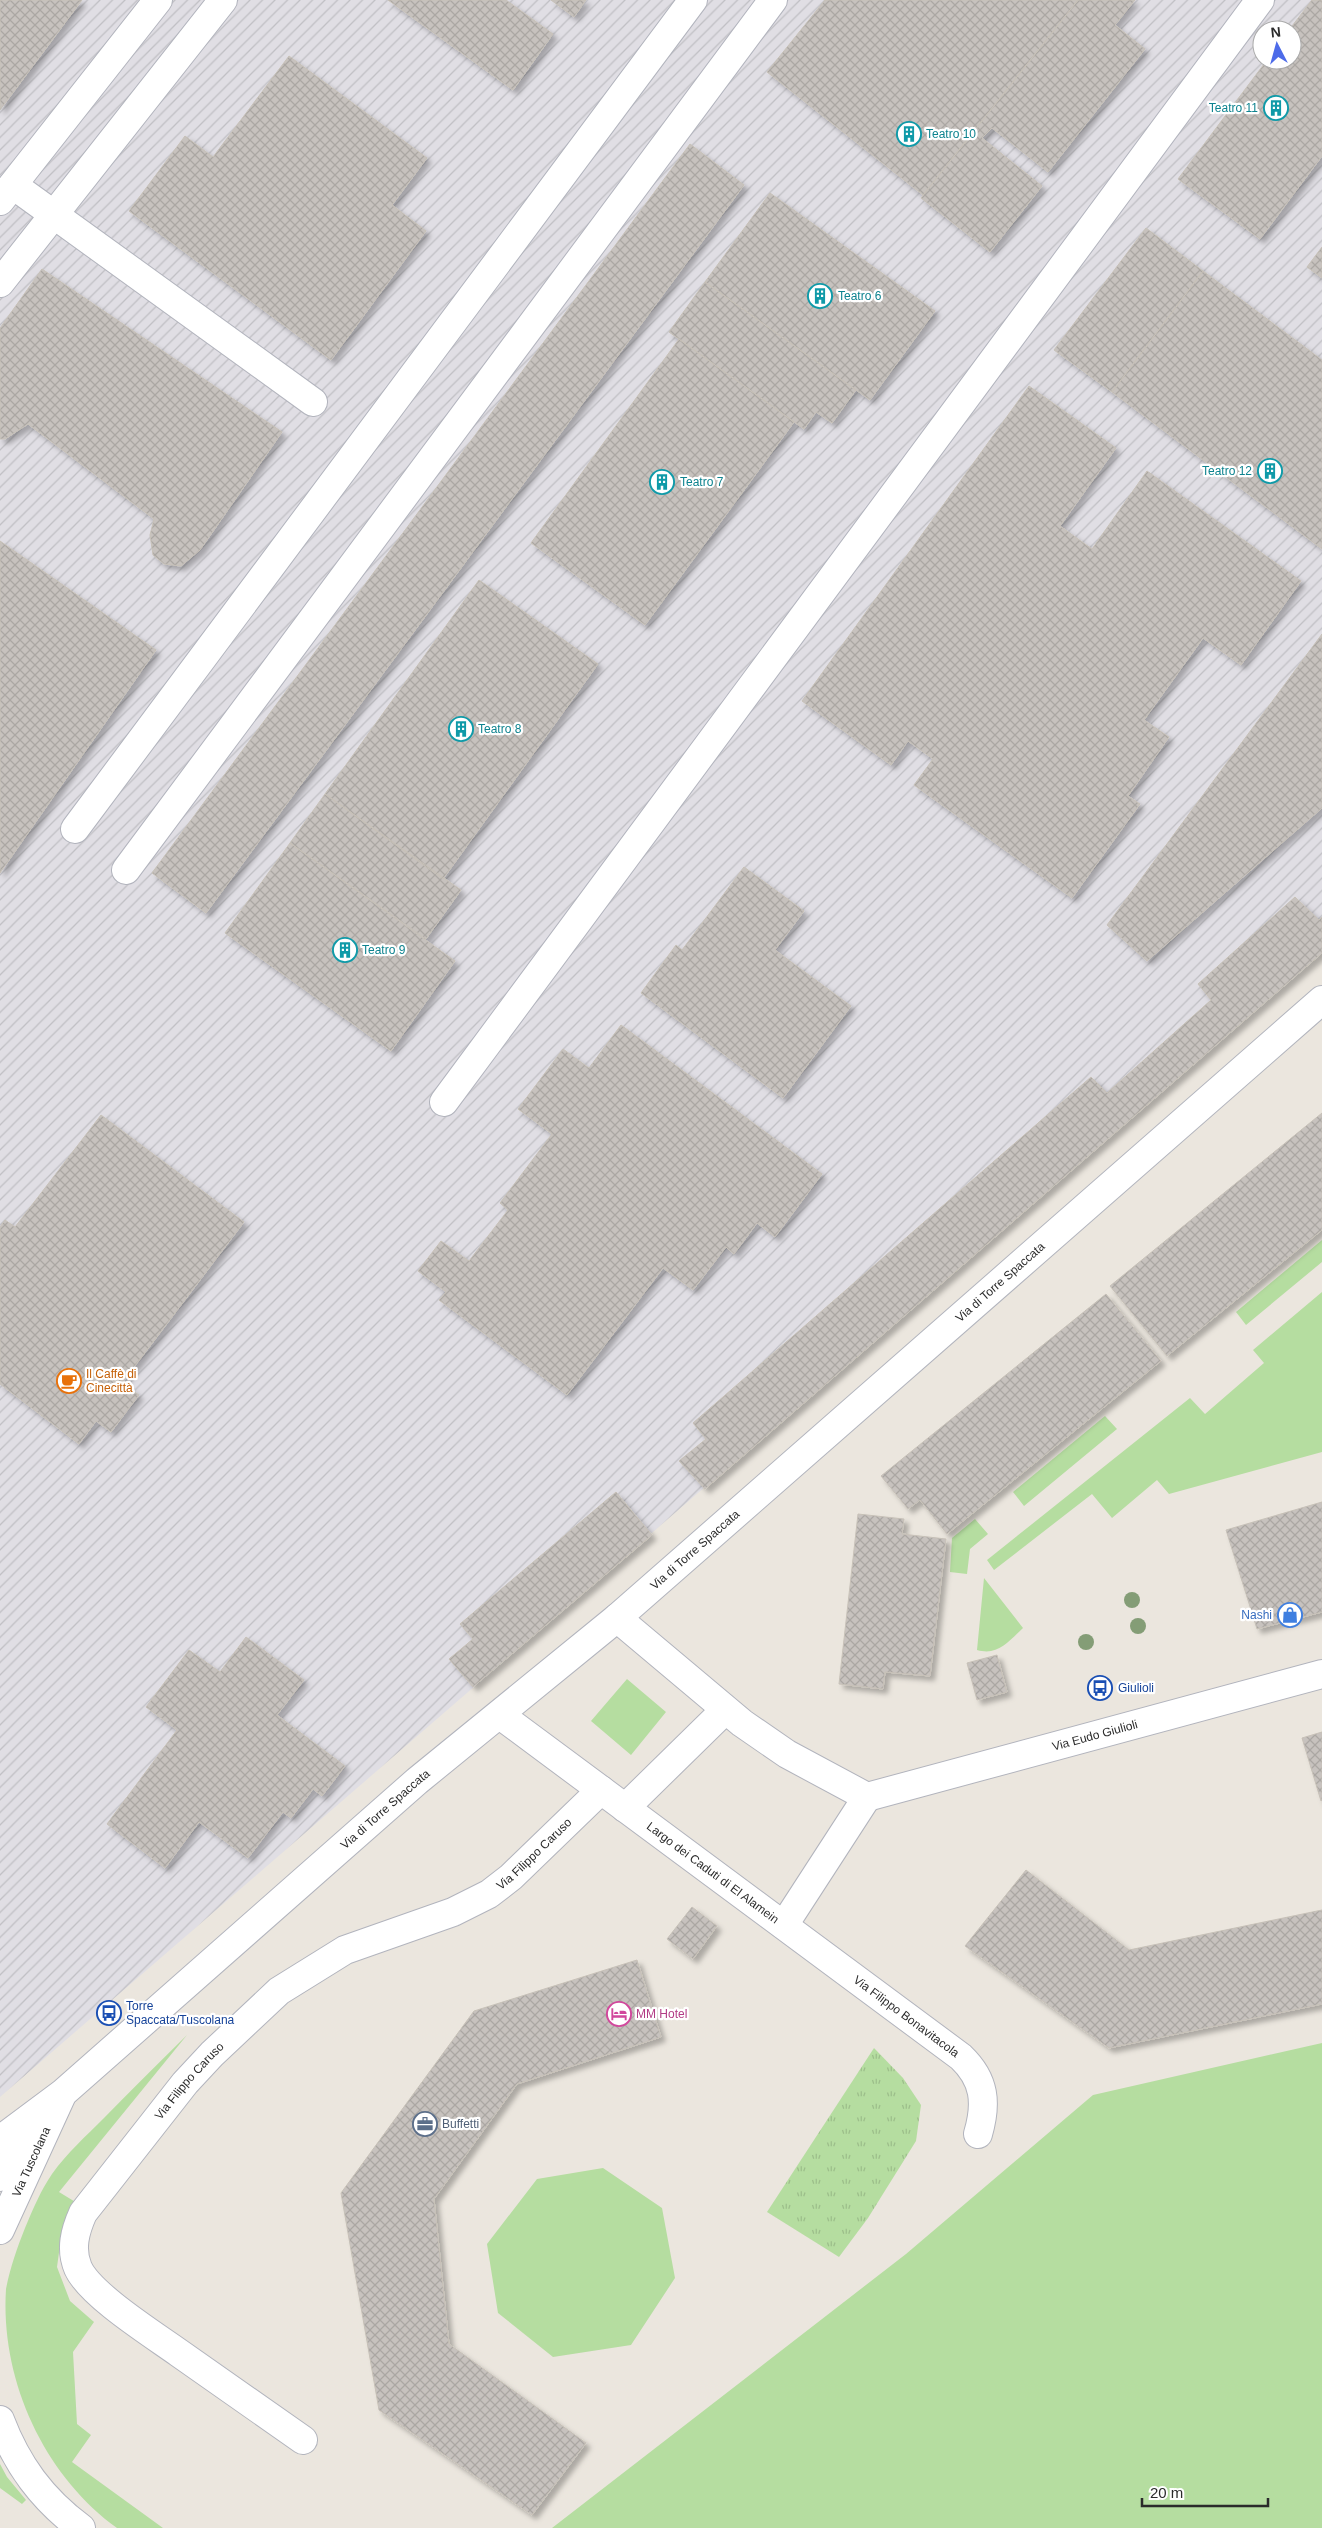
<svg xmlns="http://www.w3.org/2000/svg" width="1322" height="2528" viewBox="0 0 1322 2528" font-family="Arial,sans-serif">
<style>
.industrial{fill:url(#industrial-furrows);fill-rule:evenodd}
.grass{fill:#b5dda0}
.park{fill:url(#park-tufts)}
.building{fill:url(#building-cross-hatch);stroke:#c7c1b8;filter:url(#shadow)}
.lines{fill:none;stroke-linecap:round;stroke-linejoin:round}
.minor-casing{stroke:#b2b4bd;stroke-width:30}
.minor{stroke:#fff;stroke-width:28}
.tree{fill:#849d76}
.labels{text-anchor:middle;stroke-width:4.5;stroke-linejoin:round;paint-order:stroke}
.culture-label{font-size:12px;fill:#0d838f;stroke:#fff;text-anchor:start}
.street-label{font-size:12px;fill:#2b2b2b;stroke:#fff}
.food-label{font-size:12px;fill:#c56008;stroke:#fff;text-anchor:start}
.shop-label{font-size:12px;fill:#366cbe;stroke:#fff;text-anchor:end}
.transit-label{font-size:12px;fill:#164399;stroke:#fff;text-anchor:start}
.hotel-label{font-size:12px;fill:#b23c85;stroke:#fff;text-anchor:start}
.service-label{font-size:12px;fill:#4e5e75;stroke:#fff;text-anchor:start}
</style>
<defs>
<pattern id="industrial-furrows" width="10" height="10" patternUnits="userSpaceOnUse" patternTransform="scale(1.25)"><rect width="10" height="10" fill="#e0dee4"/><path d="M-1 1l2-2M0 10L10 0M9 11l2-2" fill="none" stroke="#c0bfc4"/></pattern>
<pattern id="park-tufts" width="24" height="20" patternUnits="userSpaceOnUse" patternTransform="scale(1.25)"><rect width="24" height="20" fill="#b5dda0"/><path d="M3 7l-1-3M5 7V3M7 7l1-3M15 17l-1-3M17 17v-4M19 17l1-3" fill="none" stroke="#9cbe8a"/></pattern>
<pattern id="building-cross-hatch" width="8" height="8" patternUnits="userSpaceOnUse" patternTransform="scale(1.25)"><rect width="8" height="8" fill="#c7c2be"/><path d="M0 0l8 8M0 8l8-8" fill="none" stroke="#aba7a3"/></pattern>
<filter id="shadow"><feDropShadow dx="4.5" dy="4.5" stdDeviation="2.5" flood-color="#0004"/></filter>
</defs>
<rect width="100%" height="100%" fill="#ebe6de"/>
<path class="industrial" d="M0,0H1322V953L0,2097ZM1262,30H1292V60H1262Z"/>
<path class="grass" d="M1322,1240V1262L1246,1325L1236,1312Z
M1322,1292V1452L1169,1494L1157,1480L1112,1518L1092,1494L994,1570L987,1560L1190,1398L1205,1414L1264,1363L1253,1350Z
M1105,1416L1117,1429L1024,1506L1013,1492Z
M975,1519L988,1534L970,1549L967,1574L950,1572L952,1538Z
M984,1578L1023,1628C1008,1642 998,1656 977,1650Z
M627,1679L666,1712L631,1755L591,1721Z
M187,2035L59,2192L77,2203L60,2245L57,2267L70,2301L94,2322L73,2352L77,2424L91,2435L72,2462L163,2528H117C45,2476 0,2381 6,2289C10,2268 17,2248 25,2228C33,2209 41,2190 52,2174C67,2153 86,2136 104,2118C131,2090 159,2063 187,2035Z
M1322,2043V2528H552L906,2254L1093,2095Z
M603,2168L662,2208L675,2278L631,2345L553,2357L498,2313L487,2244L537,2179Z
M0,2464L7,2477L26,2500L22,2504L0,2488Z"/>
<path class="park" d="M874,2048L903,2078L921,2105L916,2141L868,2218L839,2257L767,2212Z"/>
<path class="building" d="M0,0H82L0,110Z
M388,0H506L553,34L513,90Z
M551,0H586L574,17Z
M825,0H1078L923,195L767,72Z
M1078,0H1135L1115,25L1145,49L1048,172L992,128L982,138L1042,186L990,252L921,198Z
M1312,0H1322V156L1260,239L1178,179L1267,60H1292V30H1289Z
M289,56L427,158L392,205L426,231L331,360L129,211L185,136L213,157Z
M690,144L744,185L206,913L152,873Z
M770,193L935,311L870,400L705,282Z
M1146,228L1203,271L1112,392L1054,350Z
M1322,247V278L1307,267Z
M42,269L282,432L200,550L181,566L164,564L153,555L150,535L154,519L28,424L5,439H0V328Z
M1203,271L1322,360V549L1112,392Z
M705,282L856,390L832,423L816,412L804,429L669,332Z
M679,339L794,422L645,625L531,543Z
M1029,386L1116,448L1060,526L1092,549L1147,471L1301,581L1241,665L1203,638L1144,720L1169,737L1128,796L1140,804L1072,898L914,785L933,759L908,741L891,765L802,701Z
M0,541L156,650L0,873Z
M479,580L598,664L443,879L325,794Z
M1322,634V808L1147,961L1107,925Z
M325,794L461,890L426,939L290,843Z
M290,843L455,961L391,1051L225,933Z
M744,867L804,911L775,950L851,1006L783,1098L641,993L676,945L682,950Z
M1295,897L1319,920L1322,917V953L705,1489L679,1461L706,1439L693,1423L1091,1077L1107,1093L1211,1000L1198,984Z
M621,1025L822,1174L775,1237L757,1223L734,1254L726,1247L693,1290L663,1268L567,1395L439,1300L446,1292L418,1271L441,1241L469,1261L508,1210L500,1203L552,1134L518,1109L563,1049L589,1068Z
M1322,1113V1230L1167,1356L1110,1286Z
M101,1115L244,1222L122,1383L139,1395L111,1432L96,1421L79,1444L0,1384V1227L5,1220L15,1227Z
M1106,1294L1161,1361L947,1534L920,1500L908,1509L881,1476Z
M616,1492L652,1535L473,1687L449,1659L473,1639L460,1624Z
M1322,1502V1612L1257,1629L1226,1530Z
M858,1514L904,1519L902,1534L946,1539L930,1676L885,1672L883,1689L839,1684Z
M246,1637L304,1680L277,1715L345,1766L322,1796L313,1789L291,1818L283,1812L248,1858L199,1822L165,1868L107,1824L177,1730L146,1707L189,1650L220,1672Z
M997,1655L1007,1692L977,1700L967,1663Z
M1322,1732V1800L1321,1801L1302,1738Z
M1026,1870L1129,1950L1322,1910V2004L1109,2048L965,1946Z
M692,1907L717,1926L693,1959L667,1939Z
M637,1960L661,2037L517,2084L434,2199L449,2344L586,2443L532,2515L379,2410L341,2193L474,2011Z"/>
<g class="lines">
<defs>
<g id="minor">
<path d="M13,185L313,402"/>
<path d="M0,201L158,0"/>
<path d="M0,283L223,0"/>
<path d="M75,829L693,0"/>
<path d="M126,870L773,0"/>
<path d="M444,1102L1260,0"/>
<path d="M617,1618L742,1723L787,1754L867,1797"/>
<path id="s1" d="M500,1715L961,2057C985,2080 987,2103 978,2134"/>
<path id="s2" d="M867,1797L1322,1674"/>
<path d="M625,1808L725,1710"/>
<path d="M784,1925L867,1797"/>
<path id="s3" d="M0,2140L63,2093L417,1781L617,1618L1322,1000"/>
<path d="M0,2177L27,2141"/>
<path id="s4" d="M0,2230L61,2097"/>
<path d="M0,2420C17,2465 42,2499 81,2528"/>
<path id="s5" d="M303,2440C262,2411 221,2382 179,2353C154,2335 90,2295 78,2268C70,2249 75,2231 83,2213L185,2083L212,2054L279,1991L345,1950L453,1912L489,1894L511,1877L601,1790"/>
</g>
</defs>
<use href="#minor" class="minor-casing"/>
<use href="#minor" class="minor"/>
</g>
<g class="tree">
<circle cx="1132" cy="1600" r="8"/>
<circle cx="1138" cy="1626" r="8"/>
<circle cx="1086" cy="1642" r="8"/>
</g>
<defs>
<symbol id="building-ring" viewBox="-11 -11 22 22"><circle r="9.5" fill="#fff" stroke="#0f9aa8" stroke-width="1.5"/><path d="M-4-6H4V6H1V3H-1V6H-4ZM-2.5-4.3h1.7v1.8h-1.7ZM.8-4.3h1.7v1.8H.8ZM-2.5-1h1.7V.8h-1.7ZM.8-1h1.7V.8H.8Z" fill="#0f9aa8"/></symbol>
<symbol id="cafe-ring" viewBox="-11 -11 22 22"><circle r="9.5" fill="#fff" stroke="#e8710a" stroke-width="1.5"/><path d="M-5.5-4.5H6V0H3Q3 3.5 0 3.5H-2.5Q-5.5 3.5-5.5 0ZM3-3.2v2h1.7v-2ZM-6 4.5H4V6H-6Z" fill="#e8710a"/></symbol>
<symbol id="shop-ring" viewBox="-11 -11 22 22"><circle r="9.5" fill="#fff" stroke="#3f7fe0" stroke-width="1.5"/><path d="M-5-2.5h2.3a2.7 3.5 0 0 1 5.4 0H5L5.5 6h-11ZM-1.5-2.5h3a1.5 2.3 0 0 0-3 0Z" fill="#3f7fe0"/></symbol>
<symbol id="bus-ring" viewBox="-11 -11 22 22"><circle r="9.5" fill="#fff" stroke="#1a4fb4" stroke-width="1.5"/><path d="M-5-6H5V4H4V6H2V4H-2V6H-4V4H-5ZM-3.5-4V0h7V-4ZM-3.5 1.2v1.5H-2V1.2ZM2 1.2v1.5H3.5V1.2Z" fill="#1a4fb4"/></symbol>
<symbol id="hotel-ring" viewBox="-11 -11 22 22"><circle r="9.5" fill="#fff" stroke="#d1479c" stroke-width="1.5"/><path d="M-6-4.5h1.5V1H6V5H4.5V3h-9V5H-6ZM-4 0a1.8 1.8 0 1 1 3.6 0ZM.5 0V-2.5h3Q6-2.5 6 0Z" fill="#d1479c"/></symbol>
<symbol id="office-ring" viewBox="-11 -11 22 22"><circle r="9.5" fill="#fff" stroke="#5c6f8a" stroke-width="1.5"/><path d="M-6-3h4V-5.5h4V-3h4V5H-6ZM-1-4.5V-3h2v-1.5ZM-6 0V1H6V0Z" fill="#5c6f8a"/></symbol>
</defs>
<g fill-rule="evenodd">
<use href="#building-ring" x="1262" y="94" width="28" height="28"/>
<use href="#building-ring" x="895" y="120" width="28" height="28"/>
<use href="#building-ring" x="806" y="282" width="28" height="28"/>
<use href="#building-ring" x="1256" y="457" width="28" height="28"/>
<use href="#building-ring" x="648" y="468" width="28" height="28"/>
<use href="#building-ring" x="447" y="715" width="28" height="28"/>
<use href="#building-ring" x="331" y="936" width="28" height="28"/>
<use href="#cafe-ring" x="55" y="1367" width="28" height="28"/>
<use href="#shop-ring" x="1276" y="1601" width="28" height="28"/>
<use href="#bus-ring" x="1086" y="1674" width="28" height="28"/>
<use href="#bus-ring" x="95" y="1999" width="28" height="28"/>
<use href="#hotel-ring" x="605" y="2000" width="28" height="28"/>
<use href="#office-ring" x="411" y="2110" width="28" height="28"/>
</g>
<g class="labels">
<g class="culture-label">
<text x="1258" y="112" text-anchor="end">Teatro 11</text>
<text x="926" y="138">Teatro 10</text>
<text x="838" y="300">Teatro 6</text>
<text x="1252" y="475" text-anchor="end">Teatro 12</text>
<text x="680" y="486">Teatro 7</text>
<text x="478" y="733">Teatro 8</text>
<text x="362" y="954">Teatro 9</text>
</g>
<g class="street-label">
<text dy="4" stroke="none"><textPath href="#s3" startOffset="1318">Via di Torre Spaccata</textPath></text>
<text dy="4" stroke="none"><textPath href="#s3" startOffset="912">Via di Torre Spaccata</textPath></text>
<text dy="4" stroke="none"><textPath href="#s2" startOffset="236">Via Eudo Giulioli</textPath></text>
<text dy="4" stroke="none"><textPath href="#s3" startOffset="508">Via di Torre Spaccata</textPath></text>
<text dy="4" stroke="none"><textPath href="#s5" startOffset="931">Via Filippo Caruso</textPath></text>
<text dy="4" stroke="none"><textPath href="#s1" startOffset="265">Largo dei Caduti di El Alamein</textPath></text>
<text dy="4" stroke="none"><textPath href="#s1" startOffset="506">Via Filippo Bonavitacola</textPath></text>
<text dy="4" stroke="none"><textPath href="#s5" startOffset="511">Via Filippo Caruso</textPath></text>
<text dy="4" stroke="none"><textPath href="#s4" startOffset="75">Via Tuscolana</textPath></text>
</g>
<g class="food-label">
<text x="86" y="1378">Il Caffè di<tspan x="86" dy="14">Cinecittà</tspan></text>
</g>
<g class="shop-label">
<text x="1272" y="1619">Nashi</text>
</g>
<g class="transit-label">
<text x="1118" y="1692">Giulioli</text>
<text x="126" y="2010">Torre<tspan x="126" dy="14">Spaccata/Tuscolana</tspan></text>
</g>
<g class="hotel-label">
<text x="636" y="2018">MM Hotel</text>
</g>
<g class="service-label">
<text x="442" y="2128">Buffetti</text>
</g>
</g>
<g transform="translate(1277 45) rotate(354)"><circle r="24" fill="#ffffff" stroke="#aaaaaa"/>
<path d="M0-4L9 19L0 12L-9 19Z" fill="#4d6be9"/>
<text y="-8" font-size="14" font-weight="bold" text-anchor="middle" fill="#2b2b2b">N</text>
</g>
<path d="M1142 2498v8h126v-8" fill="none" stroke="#2b2b2b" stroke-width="2.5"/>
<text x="1150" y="2498" font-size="15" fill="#2b2b2b" stroke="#ffffff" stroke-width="4" paint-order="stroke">20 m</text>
</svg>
